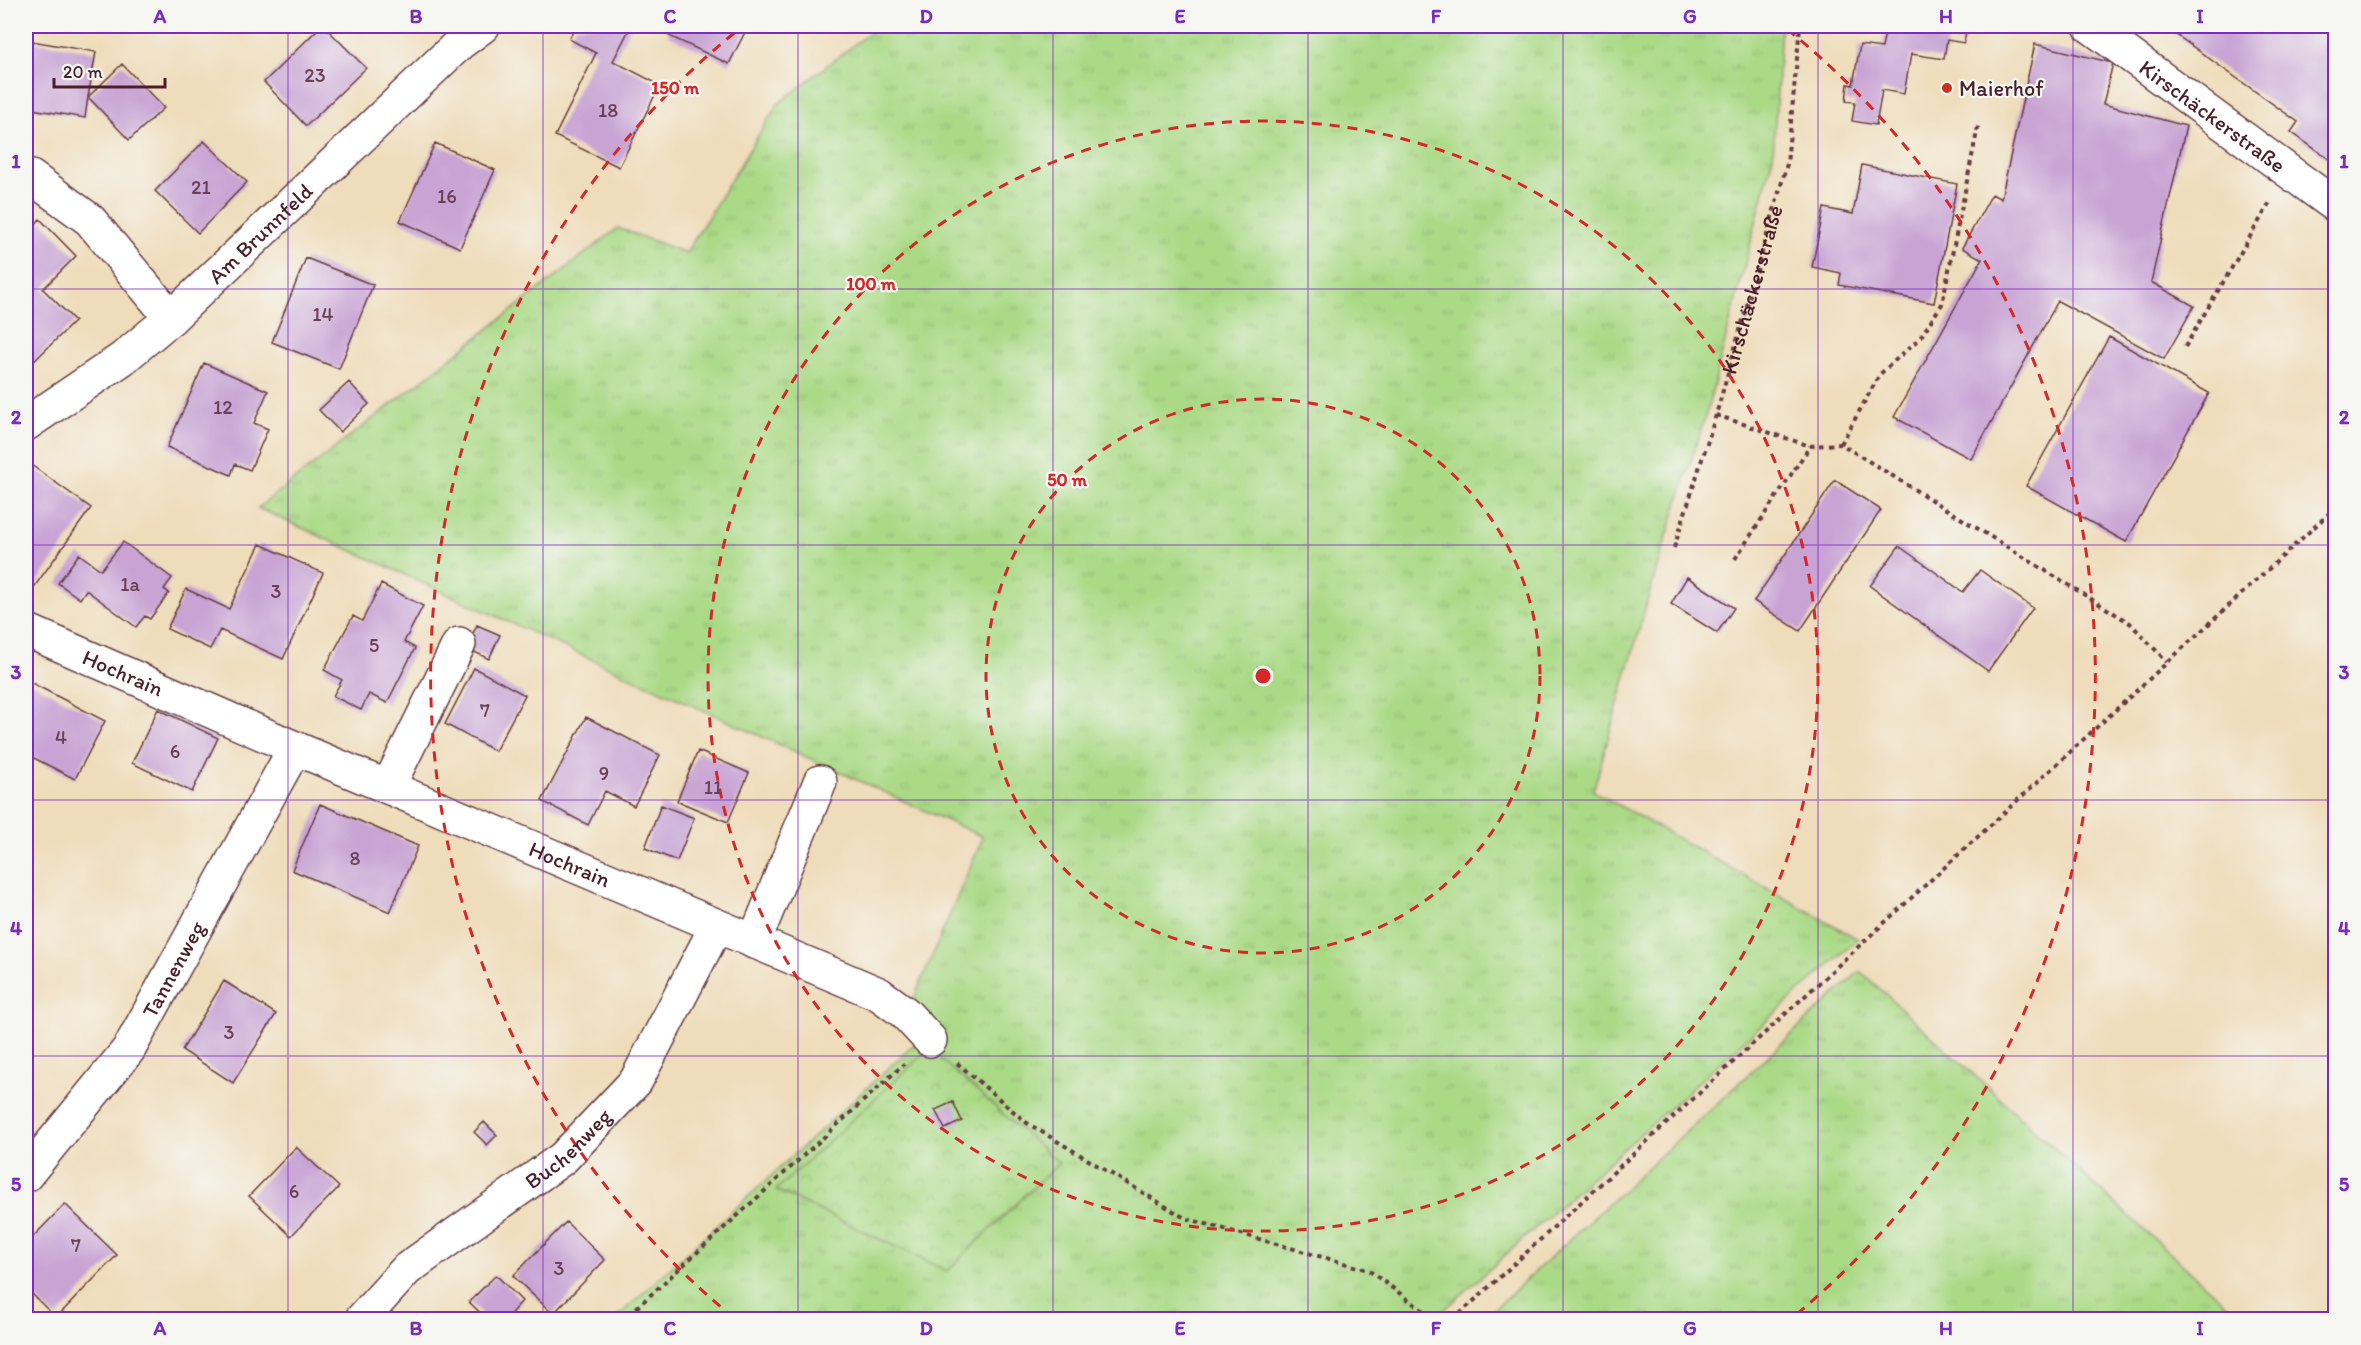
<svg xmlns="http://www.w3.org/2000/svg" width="2361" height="1345" viewBox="0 0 2361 1345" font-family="Itim,sans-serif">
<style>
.grass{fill:url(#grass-tufts);stroke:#7a7c59;stroke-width:1.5}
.park{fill:url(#park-crowns);stroke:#7a7c59;stroke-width:1.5}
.building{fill:#c8a3d4}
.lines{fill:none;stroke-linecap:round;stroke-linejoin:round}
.minor-casing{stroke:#633b40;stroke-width:36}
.path{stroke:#633b40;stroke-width:4;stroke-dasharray:4.5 4.5;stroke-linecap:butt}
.minor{stroke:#fff;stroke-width:33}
.grid{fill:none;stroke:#7b2cbf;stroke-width:1.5;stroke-opacity:0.55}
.ring{fill:none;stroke:#d62828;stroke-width:3;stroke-dasharray:10 8}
.poi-dot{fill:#c8321e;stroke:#f6f6f2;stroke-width:2}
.labels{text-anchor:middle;stroke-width:4.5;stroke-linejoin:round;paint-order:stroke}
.number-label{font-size:20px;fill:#6a4055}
.poi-label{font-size:22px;fill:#4a1f2b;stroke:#f6f6f2;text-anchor:start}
.street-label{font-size:22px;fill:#4a1f2b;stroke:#f6f6f2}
.centre{fill:#d62828;stroke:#f6f6f2;stroke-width:3}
.ring-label{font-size:18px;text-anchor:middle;font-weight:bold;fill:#d62828;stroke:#f6f6f2;stroke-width:4.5;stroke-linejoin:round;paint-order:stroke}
.neatline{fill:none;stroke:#7b2cbf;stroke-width:2}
.grid-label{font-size:20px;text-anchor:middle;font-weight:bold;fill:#7b2cbf}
</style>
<defs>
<pattern id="grass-tufts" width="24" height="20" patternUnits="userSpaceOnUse" patternTransform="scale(1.5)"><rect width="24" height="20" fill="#abda87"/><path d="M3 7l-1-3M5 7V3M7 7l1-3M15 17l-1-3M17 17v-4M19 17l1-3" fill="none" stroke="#95bb75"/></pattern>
<pattern id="park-crowns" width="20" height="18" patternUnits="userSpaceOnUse" patternTransform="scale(1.5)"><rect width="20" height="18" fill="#abda87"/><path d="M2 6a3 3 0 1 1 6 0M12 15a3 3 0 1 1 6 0" fill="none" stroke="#95bb75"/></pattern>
</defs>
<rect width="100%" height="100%" fill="#f6f6f2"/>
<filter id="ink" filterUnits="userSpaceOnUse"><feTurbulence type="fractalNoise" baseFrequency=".0167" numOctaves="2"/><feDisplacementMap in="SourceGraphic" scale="12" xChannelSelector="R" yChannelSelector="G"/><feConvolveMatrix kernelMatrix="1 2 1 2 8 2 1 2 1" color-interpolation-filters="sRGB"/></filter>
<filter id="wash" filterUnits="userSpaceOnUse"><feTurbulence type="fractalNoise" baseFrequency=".008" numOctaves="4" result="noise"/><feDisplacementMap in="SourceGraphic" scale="24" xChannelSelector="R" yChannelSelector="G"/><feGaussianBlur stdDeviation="1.35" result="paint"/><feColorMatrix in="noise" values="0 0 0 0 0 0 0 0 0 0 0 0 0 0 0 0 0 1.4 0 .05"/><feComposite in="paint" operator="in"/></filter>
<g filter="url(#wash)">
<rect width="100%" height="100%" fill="#efdcba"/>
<path class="grass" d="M878,26H1781L1773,156L1707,411L1657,567L1593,791L1858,939L1434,1319H615L931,1029L910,1008L983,837L258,508L618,228L686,253L777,105Z
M1860,971L2242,1319H1484Z"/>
<path class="park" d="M929,1049L1059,1163L947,1271L776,1190Z"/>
<g id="blocks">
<path class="building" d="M321,26H324L366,68L306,126L264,82Z
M576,26H631L613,61L660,85L619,167L555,136L596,53L569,39Z
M671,26H748L729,64L667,35Z
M1886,26H1967L1964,43L1947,40L1944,59L1911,54L1904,94L1882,90L1876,125L1852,121L1855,102L1846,101L1848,84L1853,85L1860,45L1882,48Z
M2164,26H2336V164L2291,132L2298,122Z
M26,40L96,52L88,97L122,64L164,108L129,140L88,97L85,118L26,108Z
M2035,44L2113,63L2103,104L2186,126L2151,282L2194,306L2164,359L2058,301L1971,459L1894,417L1982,259L1962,248L1992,194L2001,199Z
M204,141L247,182L198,233L155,191Z
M435,143L495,170L460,248L400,221Z
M1862,165L1957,184L1934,303L1839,285L1841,273L1812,267L1824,208L1853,214Z
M40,219L76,256L43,289L75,321L26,369V234Z
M306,258L373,285L339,369L272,342Z
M2109,337L2209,393L2126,542L2026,486Z
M204,363L268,391L254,423L268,429L250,470L235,464L231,475L167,447Z
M349,382L369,404L340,432L319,410Z
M27,462L91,508L32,590L26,585Z
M1835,480L1881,510L1800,631L1754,601Z
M123,542L172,578L164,589L169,593L150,619L145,616L136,627L86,590L80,599L58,583L79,554L101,570Z
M260,544L323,573L283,659L220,630L210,649L167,629L186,589L229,609Z
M1899,546L1963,592L1980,570L2033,608L1988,671L1870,586Z
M1687,577L1734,608L1717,633L1671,604Z
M381,584L423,606L404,642L415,648L387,703L369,694L361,710L333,696L342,680L324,670L353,616L362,621Z
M477,625L500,635L489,659L466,648Z
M474,668L525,695L495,751L445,724Z
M26,680L105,721L75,779L26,754Z
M158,709L218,738L192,792L132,763Z
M586,717L660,755L634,806L605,791L588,825L542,801Z
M698,751L749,773L728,822L677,801Z
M320,804L418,846L390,912L292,870Z
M661,805L694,818L677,861L645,848Z
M224,981L276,1014L233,1083L182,1050Z
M953,1102L962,1121L945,1129L935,1110Z
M484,1122L497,1135L487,1145L474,1132Z
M296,1147L339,1187L291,1236L249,1196Z
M65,1204L117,1255L56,1318L26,1288V1244Z
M566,1222L605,1260L553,1314L513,1276Z
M496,1275L522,1301L505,1320H488L469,1302Z"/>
</g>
</g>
<g filter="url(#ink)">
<use href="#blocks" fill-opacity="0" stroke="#633b40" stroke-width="1.5"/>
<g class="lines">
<defs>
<g id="minor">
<path id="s2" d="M2090,26L2336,206"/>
<path d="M26,176L31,177L90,220L171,318"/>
<path id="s3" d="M26,424L122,359L171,318L460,43L483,26"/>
<path id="s4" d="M26,630L295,748L879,994L905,1013L930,1040"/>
<path d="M388,787L459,644"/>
<path d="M754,942L820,782"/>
<path id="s5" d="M26,1175L129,1049L295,748"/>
<path id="s6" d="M361,1320L407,1269L563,1158L636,1081L716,927"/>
</g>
</defs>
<use href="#minor" class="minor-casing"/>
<g class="path">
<path d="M2185,347L2271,201"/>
<path d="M1716,415L1810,446L1841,444L2130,623L2167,662"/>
<path d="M1841,444L1880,374L1920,338L1942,304L1979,122"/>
<path id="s1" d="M1674,548L1716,415L1787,164L1800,26"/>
<path d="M1735,559L1810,446"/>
<path d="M957,1063L1027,1123L1185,1218L1368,1270L1436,1320"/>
<path d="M623,1320L904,1064"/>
<path d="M1453,1320L2336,507"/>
</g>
<use href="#minor" class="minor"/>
</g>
</g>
<path class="grid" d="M288,26V1320M543,26V1320M798,26V1320M1053,26V1320M1308,26V1320M1563,26V1320M1818,26V1320M2073,26V1320M26,289H2336M26,545H2336M26,800H2336M26,1056H2336"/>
<g class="ring">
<circle cx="1263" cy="676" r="277"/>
<circle cx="1263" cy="676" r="555"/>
<path d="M734 1318A832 832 0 0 1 739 29M1787 29A832 832 0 0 1 1792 1318"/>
</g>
<circle class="poi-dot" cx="1947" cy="88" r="6"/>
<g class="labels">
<g class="number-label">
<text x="315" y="82">23</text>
<text x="608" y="117">18</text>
<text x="201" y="194">21</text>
<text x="447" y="203">16</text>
<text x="323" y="321">14</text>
<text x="223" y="414">12</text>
<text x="130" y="591">1a</text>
<text x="276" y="598">3</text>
<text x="374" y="652">5</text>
<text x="485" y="717">7</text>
<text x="61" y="744">4</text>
<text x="175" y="758">6</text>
<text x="604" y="780">9</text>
<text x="713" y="794">11</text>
<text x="355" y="865">8</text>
<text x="229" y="1039">3</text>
<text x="294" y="1198">6</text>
<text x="76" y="1252">7</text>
<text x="559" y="1275">3</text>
</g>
<g class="poi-label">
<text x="1959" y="96">Maierhof</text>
</g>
<g class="street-label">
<text dy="8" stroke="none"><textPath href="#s2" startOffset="152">Kirschäckerstraße</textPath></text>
<text dy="8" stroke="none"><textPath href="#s3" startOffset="303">Am Brunnfeld</textPath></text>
<text dy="8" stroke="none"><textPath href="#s1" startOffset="270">Kirschäckerstraße</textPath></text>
<text dy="8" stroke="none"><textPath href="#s4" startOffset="106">Hochrain</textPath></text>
<text dy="8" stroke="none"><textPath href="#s4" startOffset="592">Hochrain</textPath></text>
<text dy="8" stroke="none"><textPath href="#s5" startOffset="254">Tannenweg</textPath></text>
<text dy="8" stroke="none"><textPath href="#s6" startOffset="270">Buchenweg</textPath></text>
</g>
</g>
<circle cx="1263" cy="676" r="9" class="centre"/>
<g class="ring-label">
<text x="675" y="94">150 m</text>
<text x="871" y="290">100 m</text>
<text x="1067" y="486">50 m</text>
</g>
<rect width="2361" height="1345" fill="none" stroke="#f6f6f2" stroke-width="66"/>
<path d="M54 78v9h111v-9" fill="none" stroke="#4a1f2b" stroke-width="3"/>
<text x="63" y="78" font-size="18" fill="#4a1f2b" stroke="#f6f6f2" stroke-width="4.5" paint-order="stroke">20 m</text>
<rect x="33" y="33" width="2295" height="1279" class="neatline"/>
<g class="grid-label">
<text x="160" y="23">A</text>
<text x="416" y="23">B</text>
<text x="670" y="23">C</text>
<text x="926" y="23">D</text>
<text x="1180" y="23">E</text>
<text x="1436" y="23">F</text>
<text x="1690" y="23">G</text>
<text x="1946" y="23">H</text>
<text x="2200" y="23">I</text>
<text x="16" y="168">1</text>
<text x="2344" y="168">1</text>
<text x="16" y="424">2</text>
<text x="2344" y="424">2</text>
<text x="16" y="679">3</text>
<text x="2344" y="679">3</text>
<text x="16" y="935">4</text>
<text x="2344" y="935">4</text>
<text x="16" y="1191">5</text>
<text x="2344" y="1191">5</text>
<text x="160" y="1335">A</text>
<text x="416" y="1335">B</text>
<text x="670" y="1335">C</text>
<text x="926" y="1335">D</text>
<text x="1180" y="1335">E</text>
<text x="1436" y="1335">F</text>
<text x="1690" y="1335">G</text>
<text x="1946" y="1335">H</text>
<text x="2200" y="1335">I</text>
</g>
</svg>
